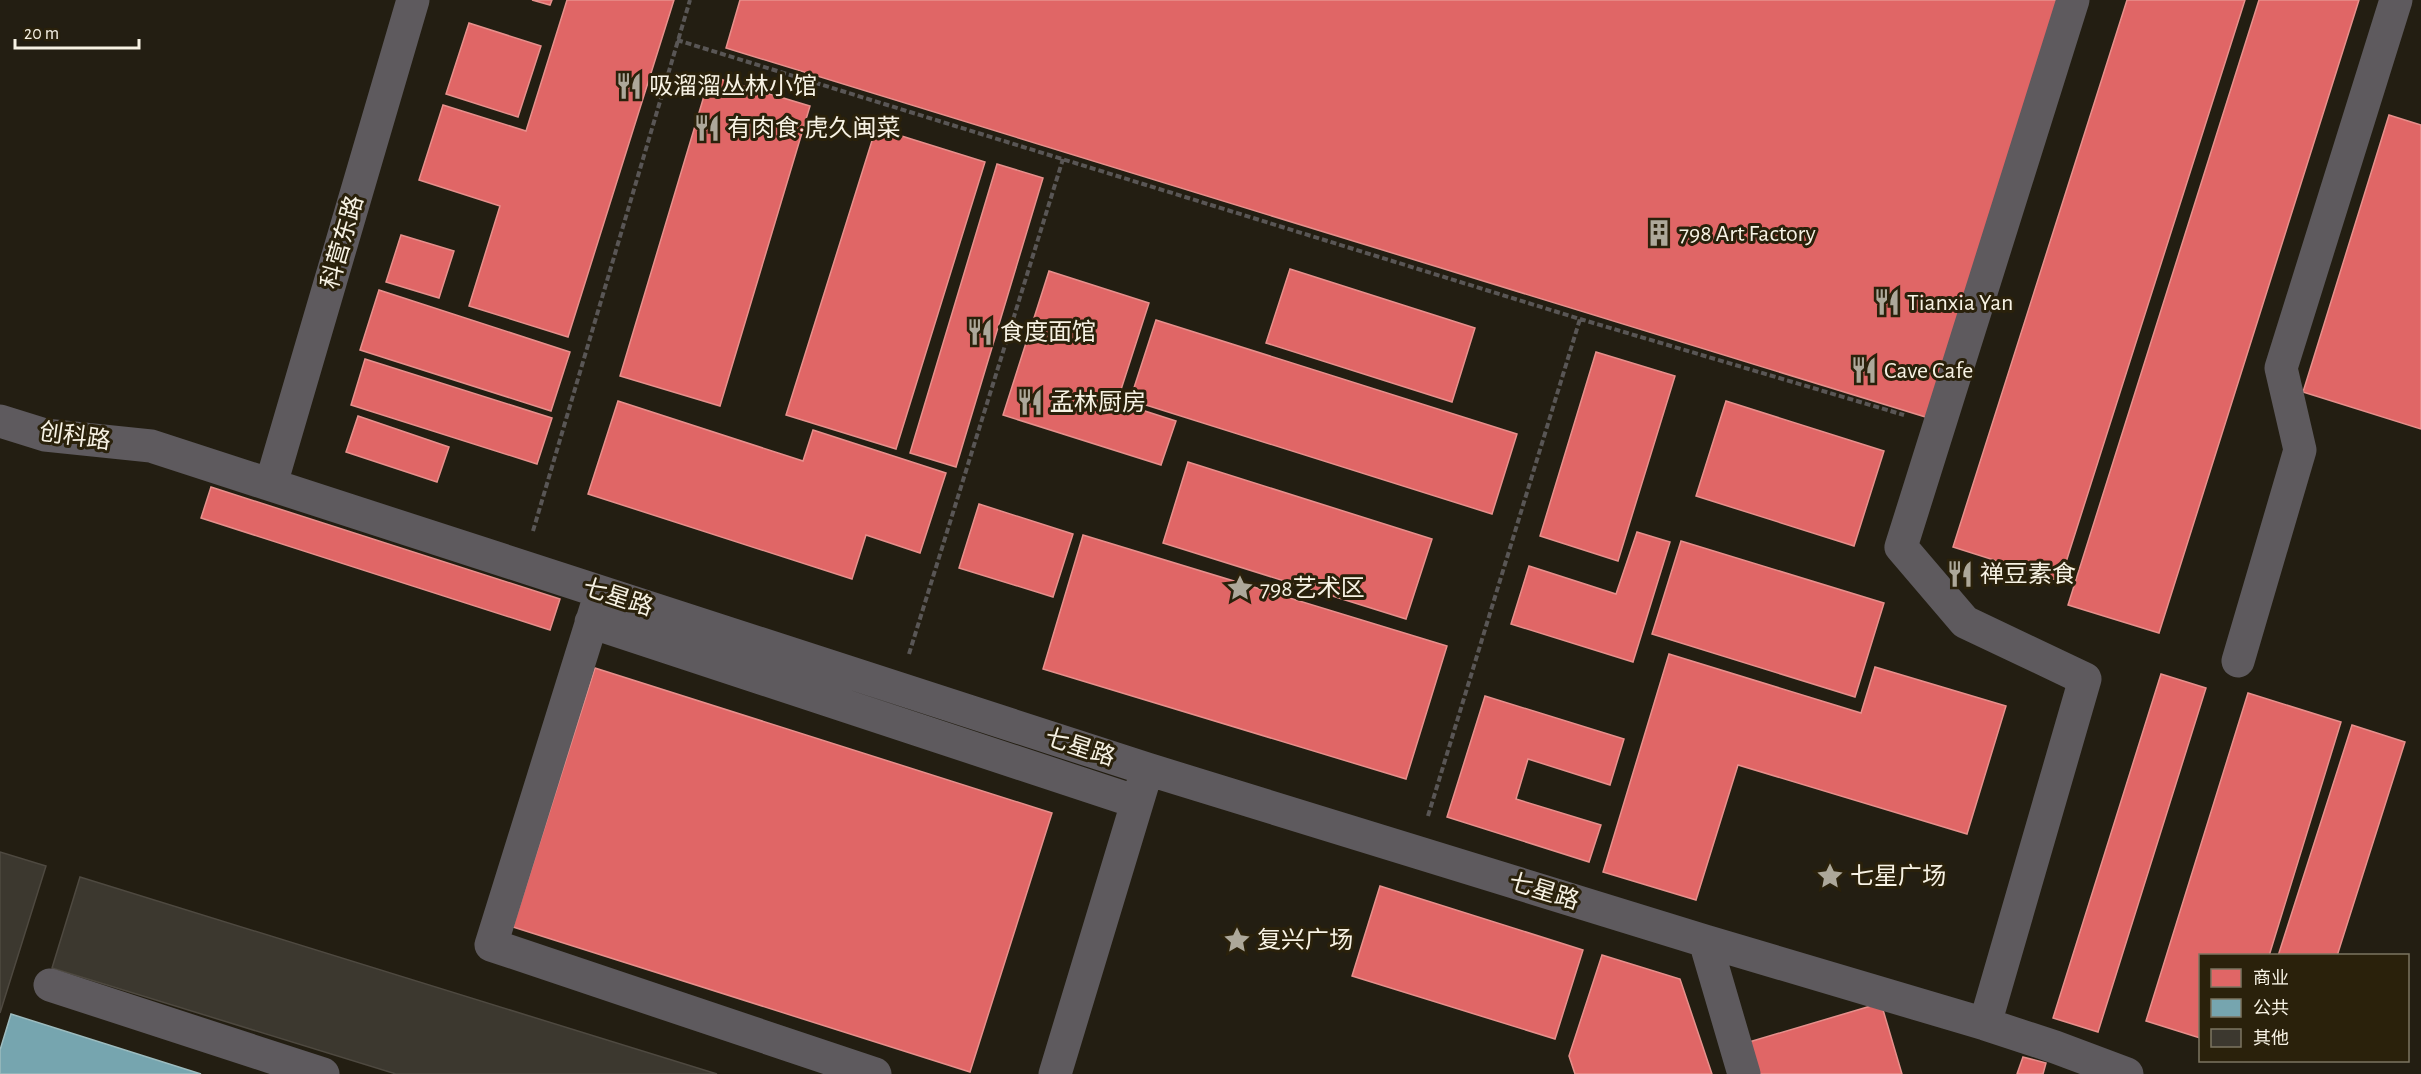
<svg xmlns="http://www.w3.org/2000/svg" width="2421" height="1074" viewBox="0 0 2421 1074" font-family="'Alegreya Sans','Noto Sans SC',sans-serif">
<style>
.shops{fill:#e06666;stroke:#e7908c;stroke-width:1.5}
.public{fill:#76a5af;stroke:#9dbcbf;stroke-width:1.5}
.building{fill:#3c382f;stroke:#4e4940;stroke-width:1.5}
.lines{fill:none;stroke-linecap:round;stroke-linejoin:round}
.path{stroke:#595655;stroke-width:4;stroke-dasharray:6 3;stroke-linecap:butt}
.minor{stroke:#5e5a5e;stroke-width:33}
.labels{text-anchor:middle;stroke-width:6;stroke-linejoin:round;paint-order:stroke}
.poi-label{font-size:24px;fill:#f7f2e4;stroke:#2a210b;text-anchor:start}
.street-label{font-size:24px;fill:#f7f2e4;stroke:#2a210b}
</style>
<rect width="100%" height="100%" fill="#231e12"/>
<path class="shops" d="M532,0H552L550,5Z
M567,0H674L568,337L469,306L500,206L419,180L443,105L526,131Z
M740,0H2060L1932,419L726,48Z
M2127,0H2245L2060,581L1953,547Z
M2259,0H2359L2159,633L2068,605Z
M469,23L541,46L518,117L446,94Z
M710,76L810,106L720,406L620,376Z
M2389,115L2421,125V429L2303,392Z
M876,128L985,162L896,449L786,415Z
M997,164L1043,178L956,467L910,453Z
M401,235L454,251L439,298L386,282Z
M1290,269L1475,328L1452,402L1266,343Z
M1049,271L1149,303L1117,402L1176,421L1161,465L1003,415Z
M379,290L570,352L551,411L360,350Z
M1156,320L1517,434L1492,514L1130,400Z
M1596,352L1675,376L1618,561L1540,536Z
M365,359L552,418L537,464L351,405Z
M618,401L803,461L813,430L946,473L920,553L866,535L852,579L588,494Z
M1726,401L1884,451L1854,546L1696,496Z
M358,416L449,447L437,482L346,452Z
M1188,462L1432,539L1406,619L1163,543Z
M211,487L560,599L550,630L201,518Z
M979,504L1073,534L1053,597L959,568Z
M1637,532L1670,542L1633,662L1511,624L1529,566L1616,594Z
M1083,535L1447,646L1406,779L1043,669Z
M1681,541L1884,603L1855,697L1652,634Z
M1669,654L1861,713L1875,667L2006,706L1967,834L1738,765L1696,900L1603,872Z
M595,668L1052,813L970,1072L513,927Z
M2161,674L2206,688L2098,1032L2053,1018Z
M2248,693L2341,722L2269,956H2200V1038L2146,1021Z
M1485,696L1624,739L1610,785L1528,759L1516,799L1601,825L1589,862L1447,817Z
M2352,725L2405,742L2337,956H2278Z
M1380,886L1583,950L1555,1039L1352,976Z
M1602,955L1680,979L1712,1074H1575L1569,1056Z
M1881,1003L1902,1074H1759L1749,1042Z
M2023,1057L2046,1063L2043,1074H2017Z"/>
<path class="public" d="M11,1014L201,1074H0V1050Z"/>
<path class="building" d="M0,852L46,866L0,1013Z
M80,877L717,1074H396L52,968Z"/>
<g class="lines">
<path class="path" d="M677,40L1580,319L1904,415
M533,531L690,0
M909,654L1063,159
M1428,816L1580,319"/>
<path class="minor" d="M0,421L45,435L151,446L1147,769L1705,941L1985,1024L2055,1047L2127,1074
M271,484L413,0
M601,592L491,945L875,1074
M591,622L1137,802
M2238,661L2300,450L2281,368L2396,0
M1705,941L1744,1074
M50,985L323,1074
M1985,1024L2085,679L1965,622L1901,547L2073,0
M1055,1074L1144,780"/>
</g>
<defs>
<symbol id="restaurant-bare" viewBox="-9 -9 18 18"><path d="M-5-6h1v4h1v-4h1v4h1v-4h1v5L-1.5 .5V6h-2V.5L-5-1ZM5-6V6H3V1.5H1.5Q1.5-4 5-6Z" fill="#ada89a" stroke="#2a210b" stroke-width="2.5" paint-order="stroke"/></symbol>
<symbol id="building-bare" viewBox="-9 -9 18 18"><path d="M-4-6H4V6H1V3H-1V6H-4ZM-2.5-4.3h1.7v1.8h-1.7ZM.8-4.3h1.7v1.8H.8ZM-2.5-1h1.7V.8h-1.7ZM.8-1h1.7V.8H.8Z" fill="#ada89a" stroke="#2a210b" stroke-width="2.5" paint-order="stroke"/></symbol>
<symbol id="sight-bare" viewBox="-9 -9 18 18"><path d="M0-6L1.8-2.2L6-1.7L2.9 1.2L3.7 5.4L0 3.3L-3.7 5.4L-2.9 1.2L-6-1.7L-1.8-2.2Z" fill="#ada89a" stroke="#2a210b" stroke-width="2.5" paint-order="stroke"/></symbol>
</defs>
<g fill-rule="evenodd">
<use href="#restaurant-bare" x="610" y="67" width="38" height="38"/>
<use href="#restaurant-bare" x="688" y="109" width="38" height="38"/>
<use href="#building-bare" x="1640" y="214" width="38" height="38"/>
<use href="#restaurant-bare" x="1868" y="283" width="38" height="38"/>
<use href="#restaurant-bare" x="961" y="313" width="38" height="38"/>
<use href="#restaurant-bare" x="1845" y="351" width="38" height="38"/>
<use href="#restaurant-bare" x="1011" y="383" width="38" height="38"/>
<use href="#restaurant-bare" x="1941" y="555" width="38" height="38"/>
<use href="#sight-bare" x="1221" y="569" width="38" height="38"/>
<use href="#sight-bare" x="1811" y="857" width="38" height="38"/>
<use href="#sight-bare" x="1218" y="921" width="38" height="38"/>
</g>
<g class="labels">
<g class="poi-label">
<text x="649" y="94">吸溜溜丛林小馆</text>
<text x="727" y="136">有肉食·虎久闽菜</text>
<text x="1679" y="241">798 Art Factory</text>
<text x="1907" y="310">Tianxia Yan</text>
<text x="1000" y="340">食度面馆</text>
<text x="1884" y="378">Cave Cafe</text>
<text x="1050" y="410">孟林厨房</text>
<text x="1980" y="582">禅豆素食</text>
<text x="1260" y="596">798艺术区</text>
<text x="1850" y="884">七星广场</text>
<text x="1257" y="948">复兴广场</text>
</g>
<g class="street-label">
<text transform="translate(342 242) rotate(-74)" y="8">科营东路</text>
<text transform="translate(75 436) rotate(8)" y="8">创科路</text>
<text transform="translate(618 597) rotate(18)" y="8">七星路</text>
<text transform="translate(1080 747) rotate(18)" y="8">七星路</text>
<text transform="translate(1544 891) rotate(17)" y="8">七星路</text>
</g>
</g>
<rect x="2199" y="954" width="210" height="108" fill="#2a210b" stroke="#7c7562" stroke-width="1.5"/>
<rect x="2211" y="969" width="30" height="18" fill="#e06666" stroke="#7c7562" stroke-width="1.5"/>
<text x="2253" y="984" font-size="18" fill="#f7f2e4">商业</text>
<rect x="2211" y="999" width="30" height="18" fill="#76a5af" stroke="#7c7562" stroke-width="1.5"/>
<text x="2253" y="1014" font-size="18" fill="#f7f2e4">公共</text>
<rect x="2211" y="1029" width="30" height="18" fill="#3c382f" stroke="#7c7562" stroke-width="1.5"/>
<text x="2253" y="1044" font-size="18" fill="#f7f2e4">其他</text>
<path d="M15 39v9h124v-9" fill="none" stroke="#f7f2e4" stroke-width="3"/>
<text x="24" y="39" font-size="18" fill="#f7f2e4" stroke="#2a210b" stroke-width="4.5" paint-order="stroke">20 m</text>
</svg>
